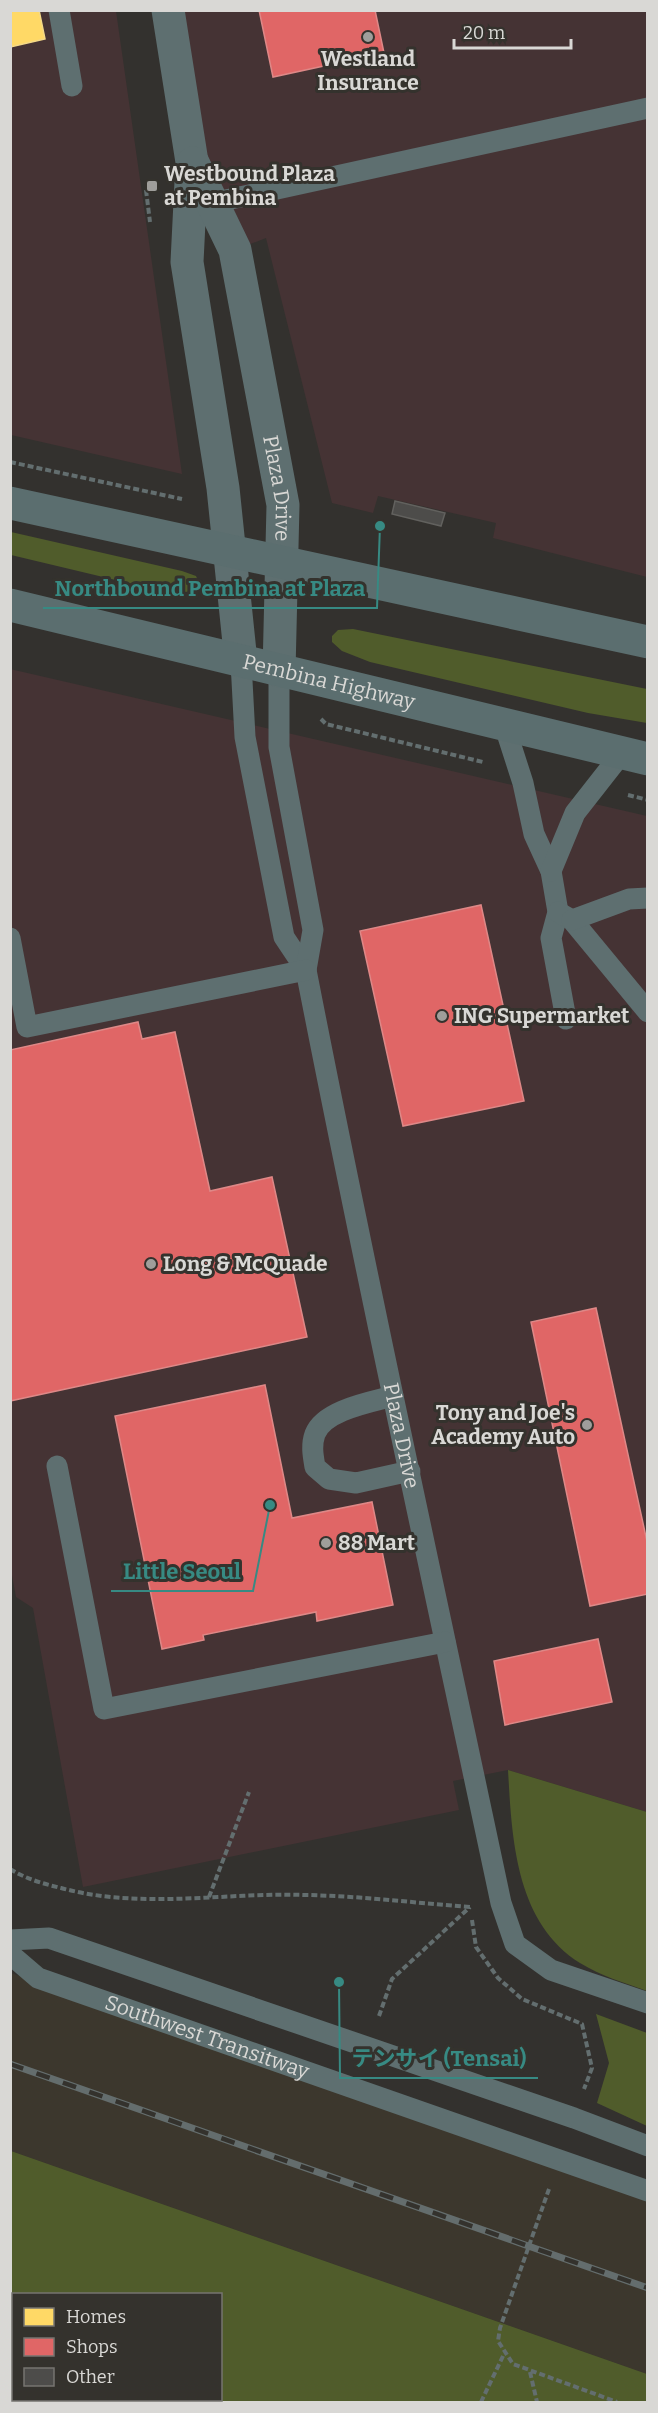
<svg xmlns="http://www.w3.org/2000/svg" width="658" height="2413" viewBox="0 0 658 2413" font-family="Bitter,'Noto Sans JP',serif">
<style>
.commercial{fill:#453334}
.built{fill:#3c372d}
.green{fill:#505c2b;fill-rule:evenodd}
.homes{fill:#ffd966;stroke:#f4d987;stroke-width:1.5}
.shops{fill:#e06666;stroke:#de8887;stroke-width:1.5}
.building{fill:#4d4c4a;stroke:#62615e;stroke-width:1.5}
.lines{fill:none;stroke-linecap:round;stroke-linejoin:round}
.path{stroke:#636e6f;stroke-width:4;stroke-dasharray:6 3;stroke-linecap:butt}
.service{stroke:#5e6f70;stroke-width:21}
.minor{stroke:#5e6f70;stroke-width:33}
.primary{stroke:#5b6e6f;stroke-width:33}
.rail-casing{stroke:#646d6d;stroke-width:7}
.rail{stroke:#34322d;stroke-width:4.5;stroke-dasharray:14;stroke-linecap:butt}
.poi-dot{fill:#9f9e9b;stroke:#34322d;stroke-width:2}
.labels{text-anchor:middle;stroke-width:6;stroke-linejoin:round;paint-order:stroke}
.poi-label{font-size:21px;font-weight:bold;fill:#d9d8d5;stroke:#34322d;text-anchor:start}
.street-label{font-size:21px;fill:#d9d8d5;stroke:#34322d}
.leader{fill:none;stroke:#378a83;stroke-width:2}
.callout-dot{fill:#378a83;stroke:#34322d;stroke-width:2}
.callout-label{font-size:22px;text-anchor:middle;font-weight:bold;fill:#378a83;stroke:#34322d;stroke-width:6;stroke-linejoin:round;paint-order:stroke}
</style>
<rect width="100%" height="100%" fill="#33312e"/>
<path class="commercial" d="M11,11H116L182,474L11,435Z
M168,11H647V577L493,538L496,523L378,496L373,513L332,503L266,238L235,250L211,203Z
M10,669L647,816V1812L508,1770L453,1781L459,1810L83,1887L33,1608L16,1597L11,1570Z"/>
<path class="built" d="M11,1973L647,2194V2374L11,2151Z"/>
<path class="green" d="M11,532L182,571L196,576L200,585C191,594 178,593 166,592L11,555Z
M353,629L647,689V723L588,713L370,662L342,651L332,642V636L338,630Z
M508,1770L647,1812V1991C625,1983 601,1976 580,1963C515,1922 512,1838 508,1770Z
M596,2014L647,2033V2126L597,2103L609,2063Z
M11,2151L647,2374V2402H11ZM220,2294V2400H14V2294Z"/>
<path class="homes" d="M10,10H39L45,39L10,47Z"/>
<path class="shops" d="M259,10H375L384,53L273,77Z
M481,905L524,1101L403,1126L360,931Z
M138,1022L142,1039L175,1032L210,1191L272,1177L307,1337L10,1401V1050Z
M596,1308L648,1546V1594L590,1606L531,1322Z
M265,1385L292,1518L372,1502L393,1605L317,1621L316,1612L203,1635L204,1640L162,1649L115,1416Z
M598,1639L612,1702L505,1725L494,1661Z"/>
<path class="building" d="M395,501L445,513L441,526L392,514Z"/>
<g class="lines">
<path class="path" d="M146,190L150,222
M10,462L182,499
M321,719L326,724L483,762
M628,795L648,800
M10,1869C26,1879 44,1884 61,1888C142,1910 224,1892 306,1895C361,1896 415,1903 470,1907V1909
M209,1897L249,1792
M472,1920L476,1947L498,1978L522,1999L582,2024L592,2068L584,2089
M379,2016L392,1979L470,1907
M549,2189L500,2328L498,2341L513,2364L617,2402
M10,2363L14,2364
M530,2372L537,2402
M114,2400L123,2402
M481,2402L504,2354"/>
<g class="service">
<path d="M59,10L72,86"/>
<path d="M203,205L648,108"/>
<path d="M241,662L245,737L284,937L306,970"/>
<path id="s1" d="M279,671V747L313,930L306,970C367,1282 435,1592 501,1903L515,1944L551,1970L648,2003"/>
<path d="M504,724L523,783L534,834L551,871L558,912L551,938L566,1019"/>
<path d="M551,871L575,813L622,753"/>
<path d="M558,912L572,920L648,1012"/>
<path d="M572,920L629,899L648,898"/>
<path d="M10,938L27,1027L306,970"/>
<path d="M393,1396C371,1402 324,1410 315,1434C311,1445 313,1455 315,1467L329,1479L356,1483L410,1471"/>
<path d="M57,1466L104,1709L445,1642"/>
<path d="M10,1940L49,1938L574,2118L648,2146"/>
<path id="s2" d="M10,1954L38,1978L648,2191"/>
</g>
<g class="minor">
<path d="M168,10L192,162L187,262L223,488L241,662"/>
<path id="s3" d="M193,163L235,250L283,505L279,671"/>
</g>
<g class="primary">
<path d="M10,503L648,642"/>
<path id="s4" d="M10,605L648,759"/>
</g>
<defs>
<path id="rail" d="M10,2064L648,2288"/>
</defs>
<use href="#rail" class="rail-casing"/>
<use href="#rail" class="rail"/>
</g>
<g class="poi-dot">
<circle cx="368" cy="37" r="6"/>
<rect x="146" y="180" width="12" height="12" rx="3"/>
<circle cx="442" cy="1016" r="6"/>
<circle cx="151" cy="1264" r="6"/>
<circle cx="587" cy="1425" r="6"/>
<circle cx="326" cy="1543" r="6"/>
</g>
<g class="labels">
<g class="poi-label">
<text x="368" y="66" text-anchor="middle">Westland<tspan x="368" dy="24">Insurance</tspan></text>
<text x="164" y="181">Westbound Plaza<tspan x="164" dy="24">at Pembina</tspan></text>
<text x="454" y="1023">ING Supermarket</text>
<text x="163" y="1271">Long &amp; McQuade</text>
<text x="575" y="1420" text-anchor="end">Tony and Joe's<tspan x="575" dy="24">Academy Auto</tspan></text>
<text x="338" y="1550">88 Mart</text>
</g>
<g class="street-label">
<text dy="7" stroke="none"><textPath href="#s3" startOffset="339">Plaza Drive</textPath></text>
<text dy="7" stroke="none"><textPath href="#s4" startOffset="328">Pembina Highway</textPath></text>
<text dy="7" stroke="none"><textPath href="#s1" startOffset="778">Plaza Drive</textPath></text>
<text dy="7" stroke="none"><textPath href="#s2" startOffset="216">Southwest Transitway</textPath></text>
</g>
</g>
<path class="leader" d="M380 526L377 608H43M270 1505L253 1591H111M339 1982L340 2078H538"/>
<g class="callout-dot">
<circle cx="380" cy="526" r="6"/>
<circle cx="270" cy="1505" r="6"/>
<circle cx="339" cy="1982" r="6"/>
</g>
<g class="callout-label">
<text x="210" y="596">Northbound Pembina at Plaza</text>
<text x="182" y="1579">Little Seoul</text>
<text x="439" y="2066">テンサイ (Tensai)</text>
</g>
<rect width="658" height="2413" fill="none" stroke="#d9d8d5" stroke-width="24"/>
<rect x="12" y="2293" width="210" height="108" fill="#34322d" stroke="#767470" stroke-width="1.5"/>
<rect x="24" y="2308" width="30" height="18" fill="#ffd966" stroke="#767470" stroke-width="1.5"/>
<text x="66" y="2323" font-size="18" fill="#d9d8d5">Homes</text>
<rect x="24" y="2338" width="30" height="18" fill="#e06666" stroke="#767470" stroke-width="1.5"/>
<text x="66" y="2353" font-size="18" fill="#d9d8d5">Shops</text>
<rect x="24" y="2368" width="30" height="18" fill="#4d4c4a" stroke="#767470" stroke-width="1.5"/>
<text x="66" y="2383" font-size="18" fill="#d9d8d5">Other</text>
<path d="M454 39v9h117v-9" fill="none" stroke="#d9d8d5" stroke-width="3"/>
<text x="463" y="39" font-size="18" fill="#d9d8d5" stroke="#34322d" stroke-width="4.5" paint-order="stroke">20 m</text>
</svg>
